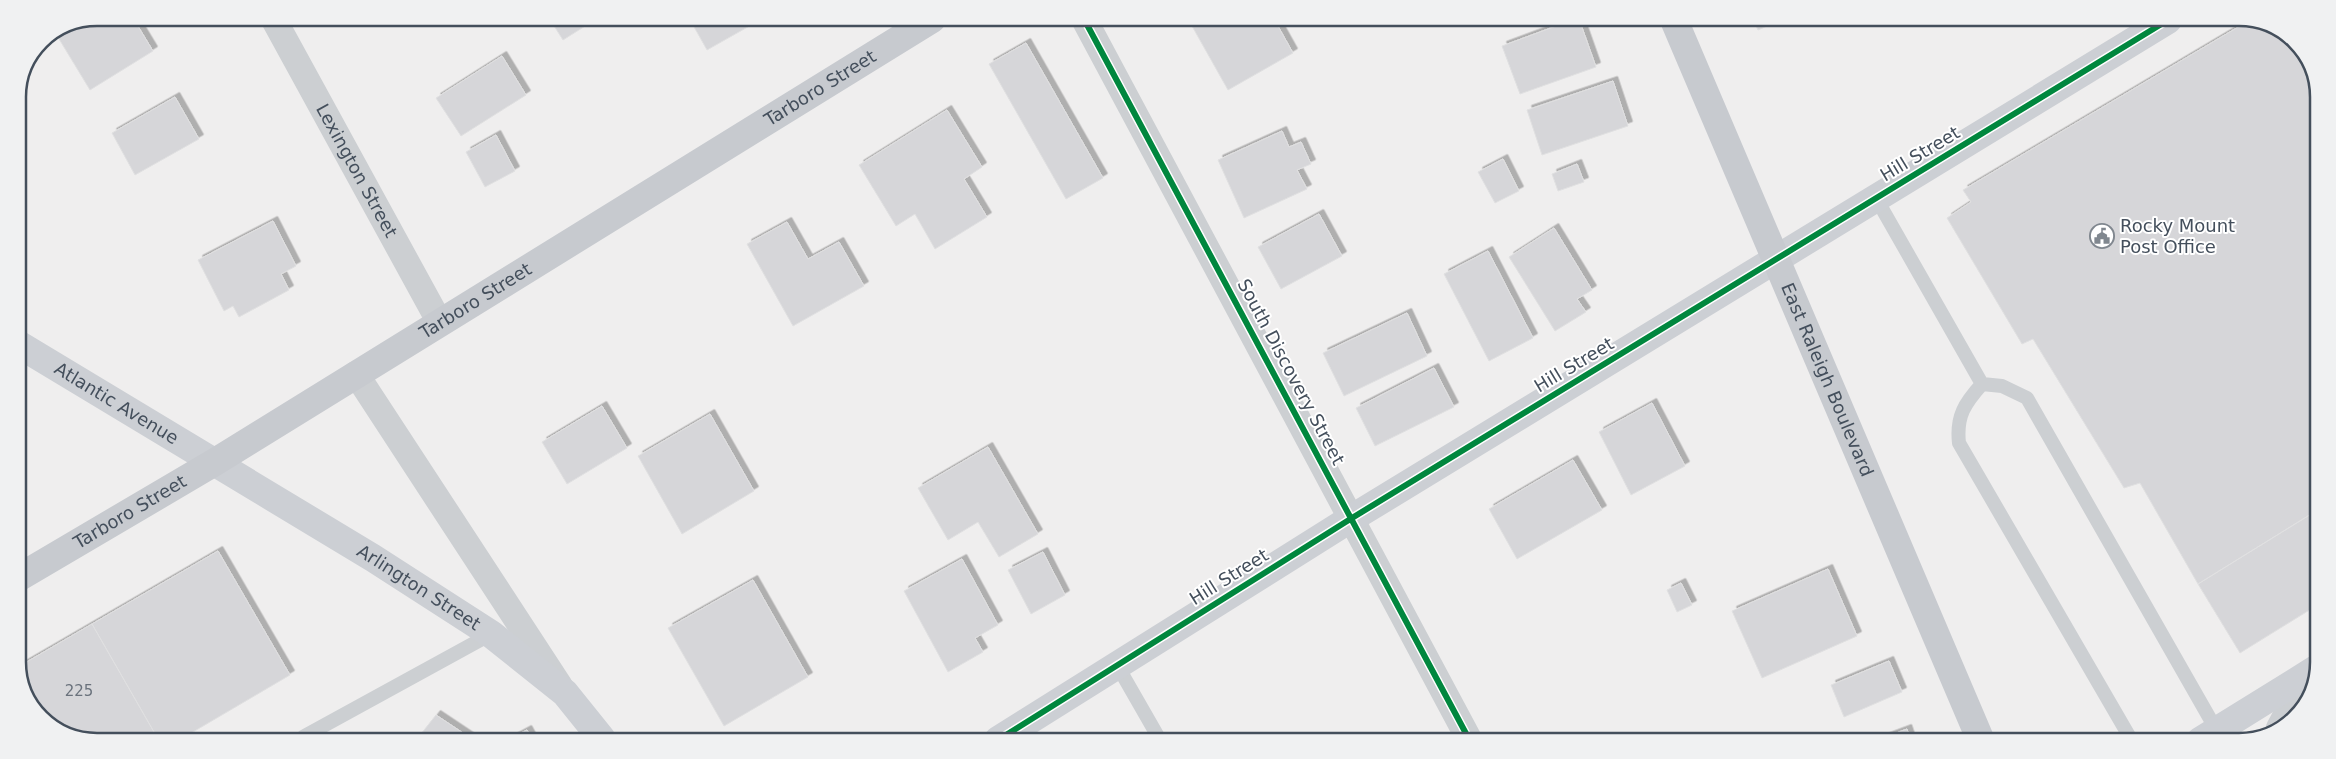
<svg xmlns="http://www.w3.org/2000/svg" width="2336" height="759" viewBox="0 0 2336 759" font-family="'DejaVu Sans',sans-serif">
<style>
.building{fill:#d6d6d9;stroke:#e0e0e1;filter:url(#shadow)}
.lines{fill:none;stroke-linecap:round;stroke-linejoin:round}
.lane{stroke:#cccfd2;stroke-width:14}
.street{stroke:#cccfd2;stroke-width:26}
.secondary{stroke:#cccfd4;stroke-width:28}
.primary{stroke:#c7cacf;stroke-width:28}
.cycleway-casing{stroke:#fff;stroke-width:9}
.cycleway{stroke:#00873e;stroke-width:6}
.labels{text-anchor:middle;stroke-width:4;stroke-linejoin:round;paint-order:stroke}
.number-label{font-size:15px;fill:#6a727c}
.street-label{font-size:18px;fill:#444f5c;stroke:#fff}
.poi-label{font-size:18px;fill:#444f5c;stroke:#fff;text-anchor:start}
.rim{fill:none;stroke:#444f5c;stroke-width:2.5}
</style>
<defs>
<filter id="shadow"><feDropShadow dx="4.5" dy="-4.5" stdDeviation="0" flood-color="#0004"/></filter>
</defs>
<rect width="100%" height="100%" fill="#efeeee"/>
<path class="building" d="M97,18H133L153,51L90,90L56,34Z
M549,18H598L563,40Z
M689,18H750L753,24L707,50Z
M1188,19H1274L1293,53L1228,90Z
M1575,19H1579L1596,67L1520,94L1502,46Z
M1753,20H1781L1758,30Z
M2250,20H2260L2297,44L2318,91L2316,511L2198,584L2140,483L2124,488L2033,339L2022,344L1947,218L1971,202L1963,190Z
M1026,43L1103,178L1066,199L989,64Z
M502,56L526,95L461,136L436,98Z
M1613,81L1628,126L1542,155L1527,110Z
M175,97L199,139L135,175L112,133Z
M947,110L982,167L964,179L987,217L935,249L915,214L896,226L859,165Z
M1282,131L1289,147L1301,142L1311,164L1297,170L1307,189L1244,218L1218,160Z
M496,135L515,171L485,187L466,152Z
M1503,159L1519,191L1495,203L1478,172Z
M1577,164L1584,182L1558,191L1552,174Z
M1319,214L1342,256L1281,289L1258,247Z
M273,221L296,266L281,274L289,290L239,317L233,306L224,311L198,260Z
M787,222L808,259L839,242L864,286L793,326L747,244Z
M1554,228L1592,290L1577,299L1586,312L1555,331L1509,257Z
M1488,251L1533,338L1489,361L1444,274Z
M1407,313L1427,356L1344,396L1323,353Z
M1434,368L1454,407L1375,446L1356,408Z
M1652,403L1685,466L1631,495L1599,432Z
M602,406L627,448L567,484L542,442Z
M710,414L754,491L682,534L638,456Z
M988,447L1038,534L999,557L978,522L948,540L918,488Z
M1573,460L1602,510L1517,559L1489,509Z
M2316,511V606L2240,653L2198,584Z
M218,551L290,675L181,739H158L92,624Z
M1043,552L1065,595L1031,614L1008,570Z
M962,559L998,625L975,638L983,652L948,672L904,591Z
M1828,569L1857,636L1762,678L1732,611Z
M753,580L808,677L724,726L668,628Z
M1681,583L1692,605L1677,612L1667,590Z
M92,624L158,739H76L37,714L18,667Z
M1889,661L1902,692L1844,717L1831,685Z
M436,715L472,739H417Z
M1907,729L1911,741H1875Z
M527,730L532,739H510Z"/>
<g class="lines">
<path class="lane" d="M1876,198L1982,384
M1982,384L2002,386L2027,398L2217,731
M1982,384C1965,403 1956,416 1959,443L2132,741
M1117,665L1160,740
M304,739L303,737L491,634"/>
<g class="street">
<path id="s1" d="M273,18L440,323"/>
<path d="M1084,19L1470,741"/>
<path d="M356,374L560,686"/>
<path d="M2279,728L2308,674"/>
</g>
<g class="secondary">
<path id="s2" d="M18,344L373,558L491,634L565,693L602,739"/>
<path d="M998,740L1352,518L2168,20"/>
<path d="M2200,741L2316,669"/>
</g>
<g class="primary">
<path id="s3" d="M1674,20L1981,741"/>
<path id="s4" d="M18,578L215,462L932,19"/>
</g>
<defs>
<path id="cycleway" d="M1084,19L1470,741
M998,740L1352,518L2168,20"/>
</defs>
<use href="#cycleway" class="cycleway-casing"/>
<use href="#cycleway" class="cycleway"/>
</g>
<defs>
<symbol id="civic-ring" viewBox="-11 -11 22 22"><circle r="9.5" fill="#fff" stroke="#80878f" stroke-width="1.5"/><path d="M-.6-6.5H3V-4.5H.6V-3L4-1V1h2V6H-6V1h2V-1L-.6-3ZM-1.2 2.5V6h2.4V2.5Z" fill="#80878f"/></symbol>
</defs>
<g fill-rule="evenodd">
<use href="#civic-ring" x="2088" y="222" width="28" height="28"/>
</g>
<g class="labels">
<g class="number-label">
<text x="79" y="696">225</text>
</g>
<g class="street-label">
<text dy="6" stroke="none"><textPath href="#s4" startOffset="940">Tarboro Street</textPath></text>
<text transform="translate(1920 154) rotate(-31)" y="6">Hill Street</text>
<text dy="6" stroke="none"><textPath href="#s1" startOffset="174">Lexington Street</textPath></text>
<text dy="6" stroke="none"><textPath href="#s4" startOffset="535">Tarboro Street</textPath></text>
<text transform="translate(1574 365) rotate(-31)" y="6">Hill Street</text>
<text transform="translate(1291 372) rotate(62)" y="6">South Discovery Street</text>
<text dy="6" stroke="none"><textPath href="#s3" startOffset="391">East Raleigh Boulevard</textPath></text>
<text dy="6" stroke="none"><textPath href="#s2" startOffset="115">Atlantic Avenue</textPath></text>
<text dy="6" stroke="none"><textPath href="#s4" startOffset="130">Tarboro Street</textPath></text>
<text transform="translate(1229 577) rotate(-32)" y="6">Hill Street</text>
<text dy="6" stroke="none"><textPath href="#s2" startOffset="469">Arlington Street</textPath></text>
</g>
<g class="poi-label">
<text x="2120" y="232">Rocky Mount<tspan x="2120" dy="21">Post Office</tspan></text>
</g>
</g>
<path d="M0 0H2336V759H0ZM97 26H2239A71 71 0 0 1 2310 97V662A71 71 0 0 1 2239 733H97A71 71 0 0 1 26 662V97A71 71 0 0 1 97 26Z" fill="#f0f1f2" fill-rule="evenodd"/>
<path class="rim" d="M97 26H2239A71 71 0 0 1 2310 97V662A71 71 0 0 1 2239 733H97A71 71 0 0 1 26 662V97A71 71 0 0 1 97 26Z"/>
</svg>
